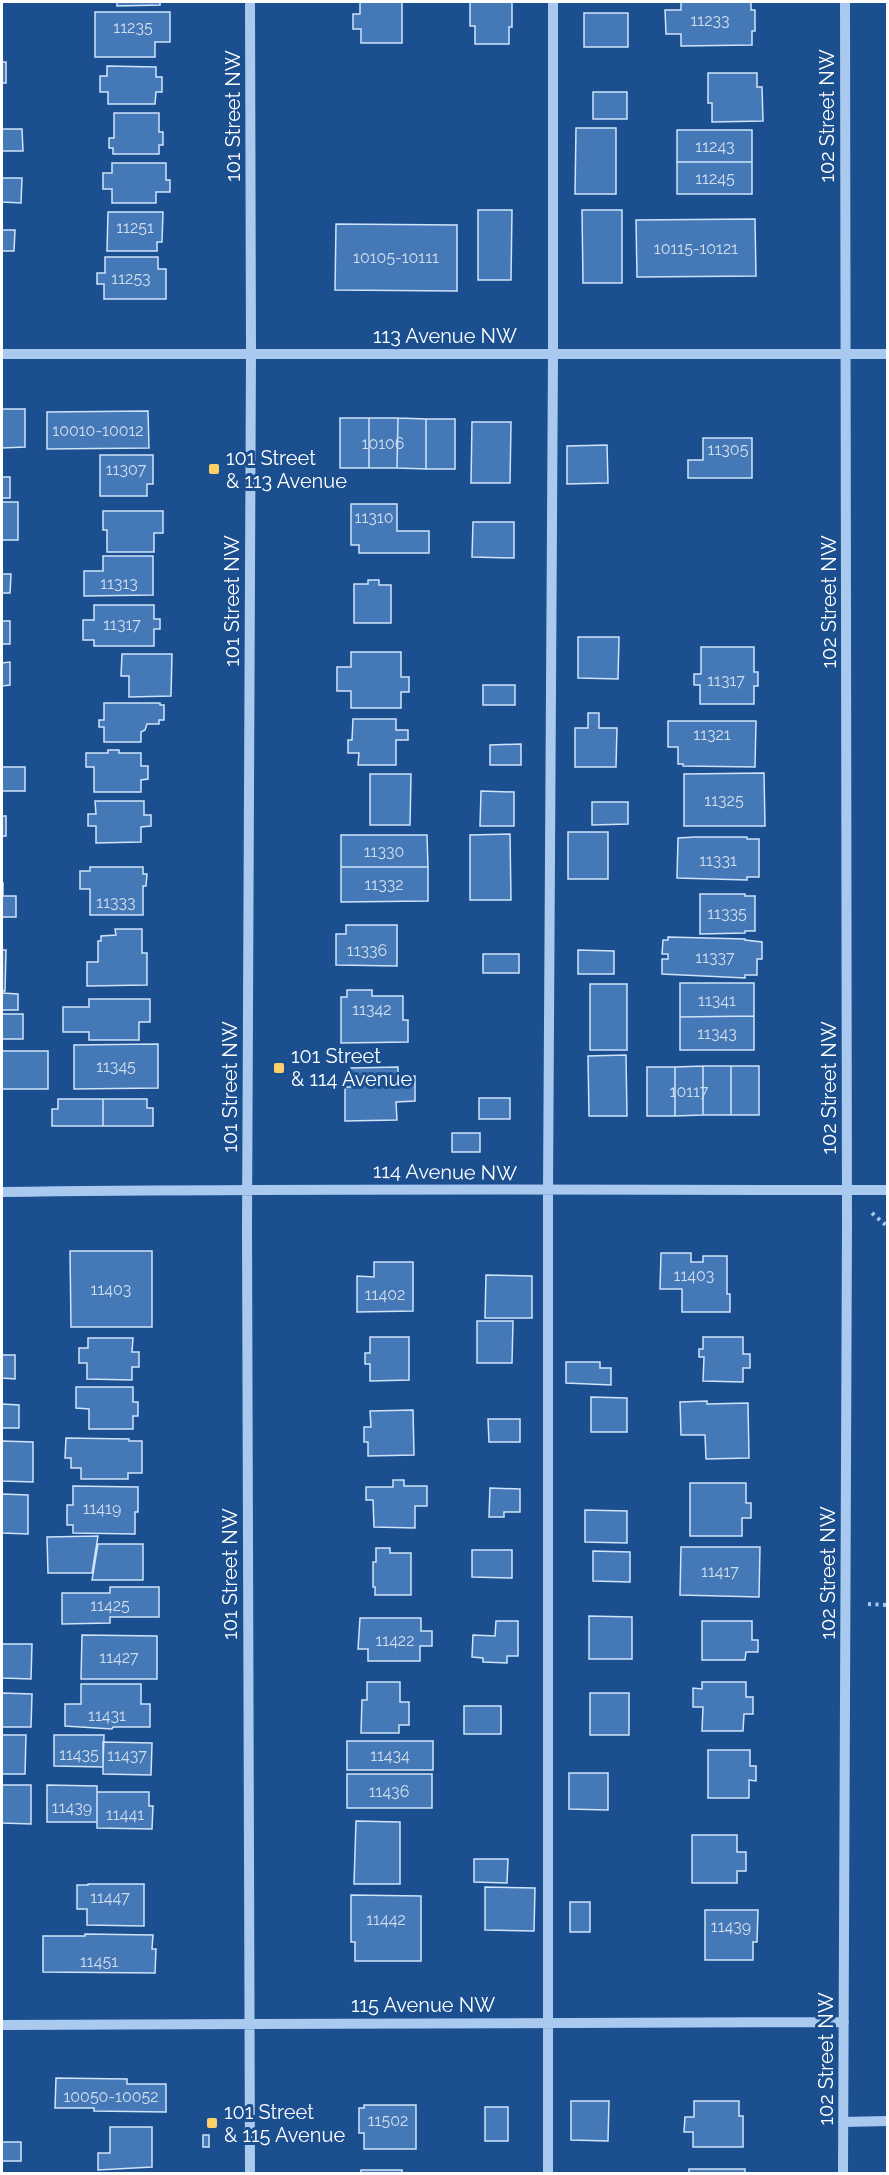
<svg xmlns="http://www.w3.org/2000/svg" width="889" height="2175" viewBox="0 0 889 2175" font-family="Raleway,sans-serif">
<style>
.building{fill:#4478b7;stroke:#cfe3fa;stroke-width:1.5}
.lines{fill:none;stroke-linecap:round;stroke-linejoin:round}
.path{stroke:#a9c9ee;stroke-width:4;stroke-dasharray:3 4.5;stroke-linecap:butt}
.minor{stroke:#a9c9ee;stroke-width:10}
.poi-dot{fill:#ffd166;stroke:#1b4f8f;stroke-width:2}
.labels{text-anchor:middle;stroke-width:6;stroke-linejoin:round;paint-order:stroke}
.number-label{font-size:16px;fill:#d0dded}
.street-label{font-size:20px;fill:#fff;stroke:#1b4f8f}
.poi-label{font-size:20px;fill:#fff;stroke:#1b4f8f;text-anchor:start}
</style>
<rect width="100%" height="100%" fill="#1b4f8f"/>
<path class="building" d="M117,2H160V5L117,6Z
M360,2H402V43H361V29H353V14H360Z
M470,2H512V27H509V44H475V26H470Z
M681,2H751V10H755V31H752V45L681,46V34H666L665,10H681Z
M95,12H170V42H155V57H95Z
M584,13H628V47H584Z
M2,62H6V83H2Z
M107,66L156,67V77H162V92H156L155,104H108V92H100V76H107Z
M708,73H757V87H762L763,121L712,122V103H708Z
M593,92H627V119H593Z
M114,113H159V132H163V145H159V154H113V148H109V138H114Z
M576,128H616V194H575Z
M2,129H22L23,151H2Z
M677,130H752V162H677Z
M677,162H752V194H677Z
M112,163H166V180H170V192H156V203H112V189H103V173H112Z
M2,178H22L21,203L2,202Z
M478,210H512L511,280H478Z
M582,210H622V283H583Z
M108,212H163L162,242H157V251H107Z
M755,219L756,276L637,277L636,220Z
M336,224L457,225V291L335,290Z
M2,230H15L14,251H2Z
M105,257H158V269H166V299H104V284H97V273H105Z
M2,409H25V447L2,448Z
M148,411L149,448L47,449V412Z
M340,418H369V468H340Z
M369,418H398L397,468H369Z
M398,418L426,419V469L397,468Z
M426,419H455V469H426Z
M472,422H511L510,483H471Z
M703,438H752V478H688V460H703Z
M607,445L608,483L567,484V446Z
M100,455H153V484H147V496H100Z
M2,477H10V498H2Z
M2,502H18V540H2Z
M351,504H397V531H429V553H359V545H351Z
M103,511H163V533H154V552H107V530H103Z
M473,522H514V558L472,557Z
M103,556H153V595L84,596V571H103Z
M2,574H11L10,593H2Z
M368,580H379V585H391V623H354V584H368Z
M94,605H154V619H160V629H154V646H94V640H83V620H94Z
M2,621H10V644H2Z
M578,637H619L618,679L578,678Z
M701,647H754V672H758V686H754V704H700V685H694V674H701Z
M351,652H401V677H409V692H401V708H351V691H337V667H351Z
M122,654H172L171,696L129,697V676H121Z
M10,662V685L2,686V663Z
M483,685H515V705H483Z
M104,703H160V705H164V720H159V724H147L145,730L141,732V742H104V727H99V720H104Z
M588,713H599V728H617L616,767H575V728H588Z
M353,719H396V730H408V740H396V765H358L359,753H348V740H352Z
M668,721H756L755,767L683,766V764H678V747H668Z
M521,744V765H490V745Z
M108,750H119V753H141V766H148V779L141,780V792H94V767H86V753H108Z
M2,767H25V791H2Z
M764,773L765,826H684V774Z
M370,774H411L410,825H370Z
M481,791L514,792V826H480Z
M95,801H144V815H151V826L141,827V842L96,843V826H88V814H96Z
M592,802H628V824L592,825Z
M2,816H6V836H2Z
M568,832H608V879H568Z
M510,834L511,900H470V835Z
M341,835H427L428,867H341Z
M695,837H747V839H759V877H747V880L677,878L678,838Z
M90,867H143V874H147L146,886H143V915H90V889H80V871H90Z
M341,867H428V901L341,902Z
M2,883H3V896H16V917H2Z
M700,894H745V896H755V931H745V933L700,934Z
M346,925H397V966L336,965V934H346Z
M115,929H142V953H147V985L87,986V962H98V941H101V936L116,935Z
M668,937L745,939V940L762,942V959H757V975H745V978L662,974V959H668V954H662L663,940H668Z
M2,950H6L5,991H2Z
M578,950L614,951V974H578Z
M483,954H519V973H483Z
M680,983H754V1016L680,1017Z
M590,984H627V1050H590Z
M347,990H372V996H403V1020H408V1042L341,1043V997H347Z
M2,993L18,994V1010H2Z
M89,999H150V1022H139V1040H89V1032H63V1007H89Z
M2,1014H23V1039H2Z
M754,1016V1050H680V1017Z
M158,1044V1088L74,1089V1045Z
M2,1051H48V1089H2Z
M626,1055L627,1116H589L588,1056Z
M703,1066V1115L675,1116V1067Z
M703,1066H731V1115H703Z
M731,1066H759V1115H731Z
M398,1067V1077L415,1076V1101L396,1102L397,1120L345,1121V1087H351V1068Z
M647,1067H675V1116H647Z
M479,1098H510V1119H479Z
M58,1099H103V1126H52V1109H58Z
M103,1099H147V1108H153V1126H103Z
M452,1133H480V1152H452Z
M70,1251H152V1327H71Z
M661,1253H691V1262H703V1256H727V1294H730V1312H682V1289H660Z
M374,1262H413V1311L357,1312V1276L374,1277Z
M486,1275L532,1276V1318H485Z
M477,1321H513L512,1363H477Z
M370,1337H409V1380L370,1381V1364H365V1353H370Z
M703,1337H743V1354H750V1368H743V1382L703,1381L704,1357H699V1349H703Z
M88,1338H133L132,1352H139V1367H132V1380L87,1379V1363H79V1348H88Z
M2,1355H15V1379L2,1378Z
M566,1362H600V1368H611V1385L566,1383Z
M76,1387H133V1402H138V1416H133V1429H89V1409L76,1408Z
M591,1397L627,1398V1432H591Z
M707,1401V1404L748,1403L749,1458L706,1459L705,1435H681L680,1402Z
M2,1404L19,1405V1428H2Z
M413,1410L414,1455L368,1456V1442H364V1427H371L370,1411Z
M488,1419H520V1442H489Z
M66,1438L129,1439V1441H142V1473H128V1479H81V1468H71V1458H65Z
M2,1441L33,1442V1482L2,1481Z
M393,1480H404V1486H427V1506H415V1528L374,1527L373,1500H366V1487H393Z
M690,1483H746V1503H751V1518H742V1536H690Z
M73,1486L138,1487V1512H135V1534L73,1533V1525H67V1505H73Z
M490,1488L520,1489V1512H504V1517H489Z
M2,1494L28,1495V1534L2,1533Z
M585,1510L627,1511V1543L585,1542Z
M98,1536L92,1573H48L47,1537Z
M98,1544H143V1580H92Z
M681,1547H760L759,1597L680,1595Z
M376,1548H390V1553H411V1595H375V1587H373V1562H376Z
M472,1550H512V1578L472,1577Z
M593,1551L630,1552V1582L593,1581Z
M110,1587H159V1617H110V1623L62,1624V1593H110Z
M589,1616L632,1617V1659H589Z
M360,1618H421V1631H432V1646H420V1661H368V1649H358Z
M496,1621H518V1656H507V1663L483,1662V1658L472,1657L473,1635L495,1636Z
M702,1621H752V1640H758V1652H746L745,1660H702Z
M82,1635L157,1636V1679H81Z
M2,1644H32L31,1679L2,1678Z
M367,1682H400V1702H409V1725H399V1733H361L362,1700H367Z
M702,1682H746V1697H753V1714H744L743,1731H702L703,1707H693V1688L702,1689Z
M81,1684H141V1704H150V1727H113L112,1729L65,1726V1704H81Z
M2,1693L32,1694L31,1727H2Z
M590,1693H629V1735H590Z
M464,1706H501V1734H464Z
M2,1735H26L25,1774H2Z
M54,1735H104L103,1767L54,1766Z
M347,1741H433V1770H347Z
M103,1742L152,1743L151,1775L103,1774Z
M708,1750H750V1766H756V1781L749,1780V1798H708Z
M569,1773H608V1810L569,1809Z
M347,1774H432V1808H347Z
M2,1785H31V1824L2,1823Z
M47,1785L97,1786V1822H47Z
M97,1792H149V1806H153L152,1829L97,1828Z
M356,1821L400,1822V1884H354Z
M692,1835H737V1852H746V1871H737V1883H692Z
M474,1859H508L507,1883L474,1882Z
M88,1884H144V1926L87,1925V1909H77V1885H88Z
M485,1887L535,1888L534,1931L485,1930Z
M351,1895L421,1896V1961H355V1942H351Z
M570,1902H590V1932H570Z
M705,1910H758L757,1942H753V1960H705Z
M85,1934L153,1935L152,1949H156L155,1973L43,1972V1936H85Z
M56,2078L127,2079V2084H166V2112L94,2111V2108H55Z
M571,2101H609L608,2141L571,2140Z
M694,2101H739V2116H743V2147H693V2132H684L685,2117H694Z
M364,2105H416V2149H364V2133H359V2108H364Z
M485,2107H508V2141H485Z
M110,2127H152V2167L98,2170V2153H110Z
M203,2135H209V2147H203Z
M2,2142H21V2161H2Z
M689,2169H745V2174H689Z
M361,2170H402V2174H361Z"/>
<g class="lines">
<path class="path" d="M872,1213L888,1227
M887,1430H888
M868,1604L888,1605
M887,1777H888
M887,2063H888"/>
<path class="minor" d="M250,2L251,353L247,1228L250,2174
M2,354H888
M2,1192C297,1188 592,1190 888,1190
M2,2025L844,2022
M843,2122L888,2121
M548,2174V1191L553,355V2
M843,2174L847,1227L845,2"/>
</g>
<g class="poi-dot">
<rect x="208" y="463" width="12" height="12" rx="3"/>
<rect x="273" y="1062" width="12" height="12" rx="3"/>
<rect x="206" y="2117" width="12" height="12" rx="3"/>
</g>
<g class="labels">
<g class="number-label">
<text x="710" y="26">11233</text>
<text x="133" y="33">11235</text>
<text x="715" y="152">11243</text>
<text x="715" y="184">11245</text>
<text x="135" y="233">11251</text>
<text x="696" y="254">10115-10121</text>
<text x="396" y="263">10105-10111</text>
<text x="131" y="284">11253</text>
<text x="98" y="436">10010-10012</text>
<text x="383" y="449">10106</text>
<text x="728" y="455">11305</text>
<text x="126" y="475">11307</text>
<text x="374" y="523">11310</text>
<text x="119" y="589">11313</text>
<text x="122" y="630">11317</text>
<text x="726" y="686">11317</text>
<text x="712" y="740">11321</text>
<text x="724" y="806">11325</text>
<text x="384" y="857">11330</text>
<text x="718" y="866">11331</text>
<text x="384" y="890">11332</text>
<text x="116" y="908">11333</text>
<text x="727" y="919">11335</text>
<text x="367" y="956">11336</text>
<text x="715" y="963">11337</text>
<text x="717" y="1006">11341</text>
<text x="372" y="1015">11342</text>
<text x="717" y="1039">11343</text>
<text x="116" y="1072">11345</text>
<text x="689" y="1097">10117</text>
<text x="694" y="1281">11403</text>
<text x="111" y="1295">11403</text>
<text x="385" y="1300">11402</text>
<text x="102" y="1514">11419</text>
<text x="720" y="1577">11417</text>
<text x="110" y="1611">11425</text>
<text x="395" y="1646">11422</text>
<text x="119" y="1663">11427</text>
<text x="107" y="1721">11431</text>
<text x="79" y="1760">11435</text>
<text x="127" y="1761">11437</text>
<text x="390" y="1761">11434</text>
<text x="389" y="1797">11436</text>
<text x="72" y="1813">11439</text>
<text x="125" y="1820">11441</text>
<text x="110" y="1903">11447</text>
<text x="386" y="1925">11442</text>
<text x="731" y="1932">11439</text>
<text x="99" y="1967">11451</text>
<text x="111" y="2102">10050-10052</text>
<text x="388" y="2126">11502</text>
</g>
<g class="street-label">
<text transform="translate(233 116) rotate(-90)" y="7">101 Street NW</text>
<text transform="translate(827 116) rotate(-90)" y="7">102 Street NW</text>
<text x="445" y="343">113 Avenue NW</text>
<text transform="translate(232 601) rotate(-90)" y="7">101 Street NW</text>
<text transform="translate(829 602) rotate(-90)" y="7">102 Street NW</text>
<text transform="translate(230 1087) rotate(-90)" y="7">101 Street NW</text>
<text transform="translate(829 1088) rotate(-90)" y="7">102 Street NW</text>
<text transform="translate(445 1172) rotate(1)" y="7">114 Avenue NW</text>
<text transform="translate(828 1573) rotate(-90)" y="7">102 Street NW</text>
<text transform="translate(230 1574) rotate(-90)" y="7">101 Street NW</text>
<text x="423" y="2012">115 Avenue NW</text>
<text transform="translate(826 2059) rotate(-90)" y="7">102 Street NW</text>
</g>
<g class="poi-label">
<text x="226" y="465">101 Street<tspan x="226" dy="23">&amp; 113 Avenue</tspan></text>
<text x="291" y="1063">101 Street<tspan x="291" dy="23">&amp; 114 Avenue</tspan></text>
<text x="224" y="2119">101 Street<tspan x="224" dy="23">&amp; 115 Avenue</tspan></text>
</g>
</g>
<rect width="889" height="2175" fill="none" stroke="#ffffff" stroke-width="6"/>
</svg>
